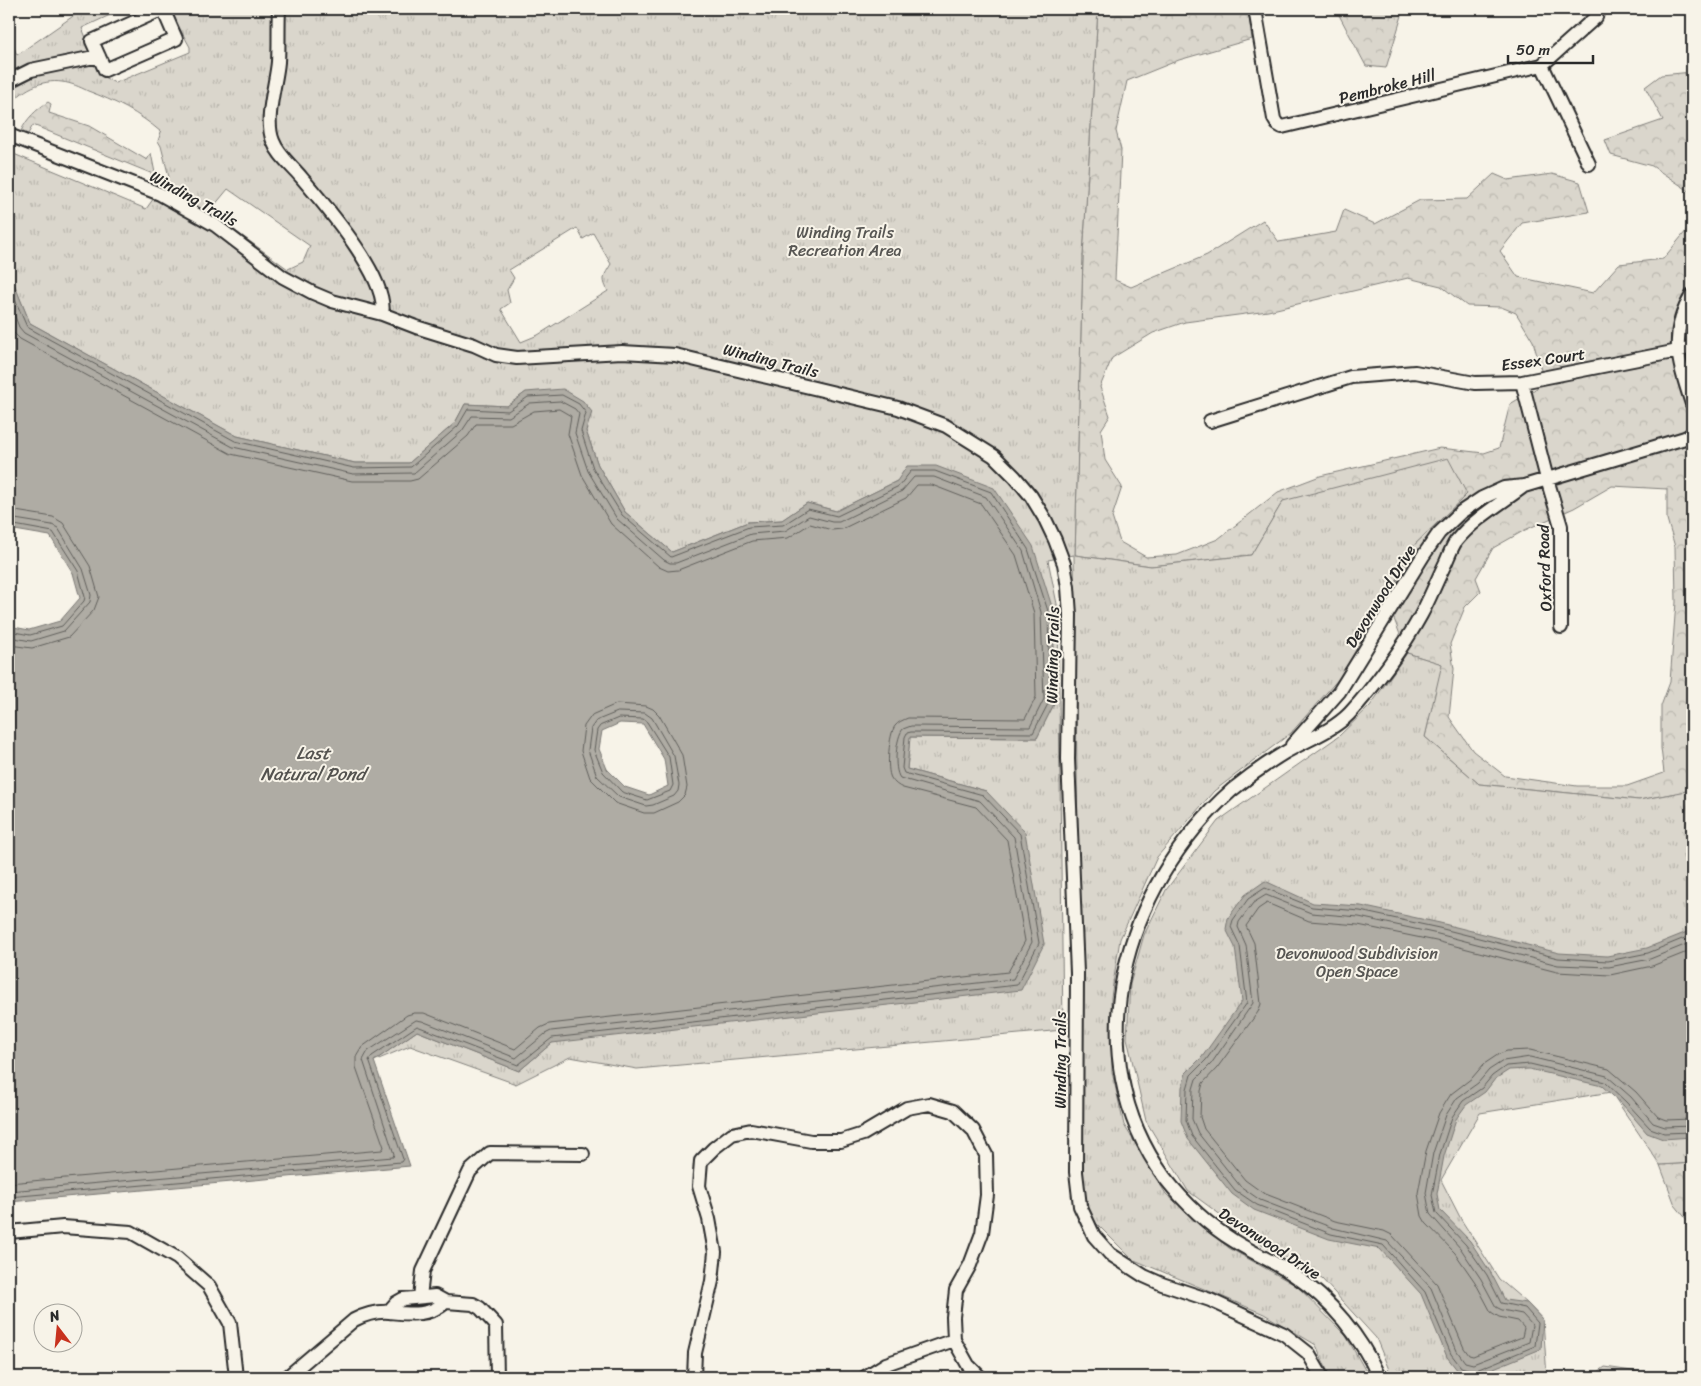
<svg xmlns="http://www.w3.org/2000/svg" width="1701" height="1386" viewBox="0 0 1701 1386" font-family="Sriracha,sans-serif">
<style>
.forest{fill:url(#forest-crowns);stroke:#82807c;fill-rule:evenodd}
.park{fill:url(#park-tufts);stroke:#82807c;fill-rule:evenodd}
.water{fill:#afaca4;stroke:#7a7874;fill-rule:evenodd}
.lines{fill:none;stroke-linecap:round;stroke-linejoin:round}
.shore{stroke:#605f5b;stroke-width:1}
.street-casing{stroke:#2b2b2b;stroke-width:16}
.street{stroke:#f7f3e8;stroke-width:12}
.labels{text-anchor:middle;stroke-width:4;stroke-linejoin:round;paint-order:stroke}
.street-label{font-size:16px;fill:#2b2b2b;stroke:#f7f3e8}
.park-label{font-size:16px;fill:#575653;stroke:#f7f3e8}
.water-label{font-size:18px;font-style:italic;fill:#53524f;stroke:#f7f3e8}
</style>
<defs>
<pattern id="forest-crowns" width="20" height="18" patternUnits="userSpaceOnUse" patternTransform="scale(1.25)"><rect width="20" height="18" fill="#dad6cc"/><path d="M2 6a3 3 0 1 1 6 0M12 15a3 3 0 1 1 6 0" fill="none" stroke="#bbb8af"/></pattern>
<pattern id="park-tufts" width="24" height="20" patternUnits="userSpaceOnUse" patternTransform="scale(1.25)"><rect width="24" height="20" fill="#dad6cc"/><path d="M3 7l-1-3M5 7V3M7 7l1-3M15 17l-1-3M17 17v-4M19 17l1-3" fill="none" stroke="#bbb8af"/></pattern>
</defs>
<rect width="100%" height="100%" fill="#f7f3e8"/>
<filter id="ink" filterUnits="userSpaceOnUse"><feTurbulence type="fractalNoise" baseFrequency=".02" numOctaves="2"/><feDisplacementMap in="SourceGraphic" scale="10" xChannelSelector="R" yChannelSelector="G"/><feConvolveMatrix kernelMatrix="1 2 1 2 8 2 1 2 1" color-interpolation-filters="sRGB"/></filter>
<g filter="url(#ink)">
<path class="forest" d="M1098,9H1248L1252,39L1179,60L1127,81L1116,131L1121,150L1115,280L1131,287L1207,255L1263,220L1279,242L1336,232L1344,210L1375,224L1420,200L1467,199L1494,174L1508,180L1552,174L1580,182L1589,212L1522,223L1500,251L1518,277L1593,293L1619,264L1663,259L1691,225L1692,216V790L1639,800L1479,784L1425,737L1441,664L1407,653L1388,603L1409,550L1467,494L1283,501L1251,555L1151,566L1075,555L1083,255ZM1408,278L1441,286L1467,306L1501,307L1516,313L1533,341L1541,370L1537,388L1510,404L1499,448L1484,453L1440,448L1320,476L1278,492L1218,539L1177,555L1146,557L1120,542L1112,517L1122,487L1105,460L1101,430L1110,416L1100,387L1112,358L1153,333L1185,322L1268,311ZM1612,486L1667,489V519L1675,547L1676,602L1670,682L1661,706V748L1664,773L1627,786H1577L1505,776L1473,751L1449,717L1454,669L1450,644L1465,607L1481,591L1476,578L1493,548L1525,530L1574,508Z
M1332,9H1404L1386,68L1366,66L1339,15Z
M1692,72V193L1652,166L1611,155L1605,140L1663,120L1645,87L1661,75Z
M48,102L51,104L49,113L89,126L147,160L151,153L156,178V186L150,184L153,174L33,125L28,134L21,131C27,118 36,110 48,102Z
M1692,1163V1226L1675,1205L1660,1165Z
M1605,1367L1639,1372V1377H1591Z"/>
<path class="park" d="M89,9H123L82,28L102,76L115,83L190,52V47L169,9H1098L1083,255L1075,555L1151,566L1251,555L1283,501L1448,458L1467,494L1409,550L1388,603L1341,676L1291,733L1214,791L1157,857L1120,939L1111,997L1112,1072L1124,1125L1166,1194L1229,1248L1297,1286L1346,1336L1369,1377H1330L1316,1345L1264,1314L1132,1259L1093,1220L1083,1200L1074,555L1048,560L1058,609L1063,1030L637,1069L570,1057L516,1084L410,1046L374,1061L417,1031L519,1071L552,1043L986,791L907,769L910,737L1037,738L1055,702L1053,610L897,481L836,511L807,503L782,520L748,522L672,552L625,512L598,465L586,431L526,392L507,406L465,404L455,423L409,463H355L237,436L30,323L9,273V152L146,209L169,177L161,146L158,141L161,132C139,113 115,101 88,91C80,87 71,83 62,82C42,79 20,90 9,107V36L17,55L79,12ZM228,189L310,246L303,262L288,269L209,212ZM577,228L583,239L593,233L611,264C604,276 601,278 608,291L538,335L521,342L501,309L510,303L507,290L514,278L509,270Z
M1407,653L1442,664L1425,737L1479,784L1639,800L1692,790V1163L1660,1165L1611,1092L1480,1113L1441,1180L1462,1221L1499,1279L1527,1303L1543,1320L1547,1377H1392L1376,1338L1322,1279L1255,1240L1188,1191L1146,1121L1127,1038L1130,984L1144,935L1166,890L1218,821L1339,736L1370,706Z"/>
<path class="water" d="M9,281H13L30,323L237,436L355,463H409L455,423L465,404L507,406L526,392L563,389L583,401L592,412L586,431L598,465L625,512L672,552L748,522L782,520L807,503L836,511L897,481L907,466H936L994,488L1033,546L1053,610L1055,702L1037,738L910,737L907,769L986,791L1025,832L1044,944L1021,990L552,1043L519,1071L417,1031L374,1061L410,1166L9,1202V626L29,630L60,621L80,598L73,573L50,536L9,529ZM620,723L643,724L664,759L668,786L649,795L625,787L607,769L599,749L602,731Z
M1265,881L1313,903L1361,906L1440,923L1559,953L1607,956L1647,948L1692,930V1137L1663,1139L1647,1133L1623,1105L1602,1086L1529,1069L1509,1070L1495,1079L1485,1092L1466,1105L1456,1119L1444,1156L1437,1194L1440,1210L1470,1241L1491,1273L1505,1300L1527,1303L1543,1320L1541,1349L1474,1376L1458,1371L1447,1357L1421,1294L1380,1249L1329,1239L1254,1210L1232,1194L1188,1139L1181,1121L1182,1087L1186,1073L1202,1057L1242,1001L1235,947L1226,929L1228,918L1245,895Z"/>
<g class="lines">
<path class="shore" d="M9,286L27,327L235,441L354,468L411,467L458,426L468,409L508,411L528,397L562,395L579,404L586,413L581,431L593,468L622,515L671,557L749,527L783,525L808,509L837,516L899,486L911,471H935L991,492L1028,549L1048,611L1050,700L1033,733L911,732L907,733L905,737L902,768L904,773L983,795L1020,834L1039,943L1017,985L552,1038L518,1065L417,1026L372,1056L369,1060L403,1159L401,1162L9,1197
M9,301L19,327L24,333L233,447L353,474L414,473L462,431L472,416L509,417L530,403L560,401L575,409L579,414L575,433L588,471L617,519L664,560L670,563H676L751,534L785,531L809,516L832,522H839L902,491L914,477H934L986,497L1023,551L1041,612L1044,699L1030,727L911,726L903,729C896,737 893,769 900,778L980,801L1014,837L1032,942L1013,979L551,1031L545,1034L516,1058L422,1021L416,1020L368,1051L363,1060L394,1154L393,1157L9,1191
M9,321L13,332L20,339L231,454L352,481H410L418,479L468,436L476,424H511L534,411L559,409L571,416L568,434L582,475L611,524L659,567L668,571L678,570L752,541L788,538L810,524L832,530L842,529L906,498L917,485H932L981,504L1016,555L1034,613L1036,697L1025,719L908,718C903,720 898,722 895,726C889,734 886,769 891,778C894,783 898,786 903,788L976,807L1007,840L1025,941L1008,972L549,1024L540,1028L515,1049L424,1013H414L407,1015L362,1047L356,1057V1067L384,1147L382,1150L9,1183
M9,510L53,517L63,523L90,566L99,597L94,610L69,637L32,648L9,645
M9,518L52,525L58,528L83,569L91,595L90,602L64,631L31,641L9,637
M9,524L53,532L78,571L85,597L84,601L62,626L30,635L9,631
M617,704L646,706L653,709L659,715L682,755L687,787L685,795L678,802L654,813H644L615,803L590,778L581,751L584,726L592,715Z
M618,712L645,713L652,718L674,756L679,785L678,791L674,796L653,805L646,806L619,797L597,776L588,750L591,728L596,721Z
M619,718L643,719L647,722L669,757L673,785L670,791L647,800L622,792L603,772L594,750L597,730L600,726Z
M1692,935L1648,953L1608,961L1558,958L1439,928L1360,911L1312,907L1265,888L1248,899L1233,920L1231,927L1240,946L1247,1003L1206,1060L1191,1075L1187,1089L1186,1120L1192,1136L1235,1190L1257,1205L1331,1234L1383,1245L1425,1292L1451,1354L1461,1367L1474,1371L1535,1346L1538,1323L1525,1308L1501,1303L1487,1275L1466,1245L1436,1213L1432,1195L1440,1154L1452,1117L1463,1101L1482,1088L1492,1076L1506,1066L1530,1064L1605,1082L1626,1102L1650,1128L1664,1133L1692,1132
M1692,942L1650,959L1609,967L1558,965L1438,934L1359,917L1311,913L1266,895L1253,903L1239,922L1238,927L1246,945L1253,1003L1211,1064L1196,1079L1193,1089L1192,1119L1198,1133L1240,1186L1260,1200L1333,1228L1387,1241L1431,1288L1457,1351L1465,1362L1473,1364L1529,1342L1532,1325L1522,1314L1502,1310L1496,1307L1481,1279L1461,1249L1430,1214L1426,1193L1433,1153L1446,1115L1457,1098L1478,1083L1489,1070L1503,1061L1530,1057L1607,1076L1631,1097L1653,1123L1665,1127L1692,1126
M1692,950L1652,966L1610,975L1557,972L1436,941L1358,925L1309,921L1267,903L1258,909L1246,926L1254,943L1261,1004L1258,1012L1217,1068L1203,1083L1201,1091L1200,1117L1204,1129L1245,1180L1263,1193L1335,1221L1384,1231L1392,1235L1437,1284L1464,1348L1469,1355L1473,1356L1522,1337L1524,1328L1518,1321L1499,1317L1491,1312L1475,1282L1455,1253L1426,1223L1422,1216L1418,1193L1426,1151L1439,1113L1451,1094L1472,1078L1484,1064L1499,1054L1507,1051L1530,1050L1609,1069L1636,1092L1658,1117L1666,1120L1692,1119"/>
<defs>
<path id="street" d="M163,9L176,39L105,70L92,41Z
M279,9C278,26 279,44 278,62C276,85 264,119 273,141C278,155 291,165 301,177C323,203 390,279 382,314
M1255,9L1274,119L1277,124L1282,127L1542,65L1596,17L1598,9
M1542,65L1589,164
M9,81L31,70L99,56
M9,135L160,194L215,225L283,277L313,293L332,301L382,314L416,327L474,345L496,355L517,358L622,352L675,355L898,408L946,426L994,456L1015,477L1031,496L1045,519L1055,540L1064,564L1068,587L1070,615L1068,759L1077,973L1076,1172L1080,1206L1094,1236L1110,1254L1144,1276L1162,1284L1210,1300L1284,1334L1308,1353L1322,1377
M1692,295C1668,334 1679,363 1692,404
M1522,382L1547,479L1561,526V627
M1210,421L1351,377L1415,372L1475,383L1522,382L1678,351L1692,347
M1292,745L1339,692L1423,556L1439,533L1461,512L1482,498L1504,488L1524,486L1685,438L1692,434
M9,1232L63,1227L131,1232L177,1258L209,1286L230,1323L236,1377
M420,1297L423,1271L470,1171L490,1153L583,1154
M388,1312L396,1303L403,1299L435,1296L446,1302L473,1304L480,1308L496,1325L497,1377
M954,1340L968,1365L980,1377
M287,1377L354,1320C364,1315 377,1311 389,1312C410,1314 428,1317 446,1302
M694,1377L695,1353L712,1281L715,1252L709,1219L699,1186L701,1161L714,1148L732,1134L751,1130L811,1141H841L863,1134L907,1108L929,1104L953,1111L973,1130L986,1155L987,1195L982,1233L970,1265L956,1290L953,1317L954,1340L886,1364L865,1377
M1379,1377C1361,1337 1331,1300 1294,1275C1275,1262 1253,1253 1234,1241C1208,1225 1184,1202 1165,1178C1074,1054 1124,886 1232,790C1248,777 1266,764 1284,753C1306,740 1331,732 1349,714C1374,687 1403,648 1421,615C1430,598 1437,580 1446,562C1449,555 1452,547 1456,541C1475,518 1500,504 1524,486"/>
</defs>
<use href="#street" class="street-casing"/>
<use href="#street" class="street"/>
</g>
</g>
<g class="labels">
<g class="street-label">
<text transform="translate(1387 86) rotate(-14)" y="6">Pembroke Hill</text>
<text transform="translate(194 198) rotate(29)" y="6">Winding Trails</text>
<text transform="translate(1543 359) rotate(-8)" y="6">Essex Court</text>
<text transform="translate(771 360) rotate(14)" y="6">Winding Trails</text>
<text transform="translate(1544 568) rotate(-92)" y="6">Oxford Road</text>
<text transform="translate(1380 596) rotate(-58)" y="6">Devonwood Drive</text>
<text transform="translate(1052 655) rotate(-89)" y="6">Winding Trails</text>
<text transform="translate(1060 1060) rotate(-90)" y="6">Winding Trails</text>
<text transform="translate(1270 1243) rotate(33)" y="6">Devonwood Drive</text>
</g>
<g class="park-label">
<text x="845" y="238">Winding Trails<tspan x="845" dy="18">Recreation Area</tspan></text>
<text x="1357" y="959">Devonwood Subdivision<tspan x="1357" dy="18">Open Space</tspan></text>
</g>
<g class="water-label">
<text x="313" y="759">Last<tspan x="313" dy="21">Natural Pond</tspan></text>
</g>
</g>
<rect width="1701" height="1386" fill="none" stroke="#f7f3e8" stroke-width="30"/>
<rect x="15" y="15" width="1671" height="1356" fill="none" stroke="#2b2b2b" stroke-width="2" filter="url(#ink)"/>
<g transform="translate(58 1328) rotate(344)"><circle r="24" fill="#f7f3e8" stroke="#a5a39c"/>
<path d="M0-4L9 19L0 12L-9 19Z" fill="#c8321e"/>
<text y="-8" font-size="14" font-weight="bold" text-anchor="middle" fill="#2b2b2b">N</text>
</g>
<path d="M1508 55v8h85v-8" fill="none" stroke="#2b2b2b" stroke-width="2.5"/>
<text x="1516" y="55" font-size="15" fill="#2b2b2b" stroke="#f7f3e8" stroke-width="4" paint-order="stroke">50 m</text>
</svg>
